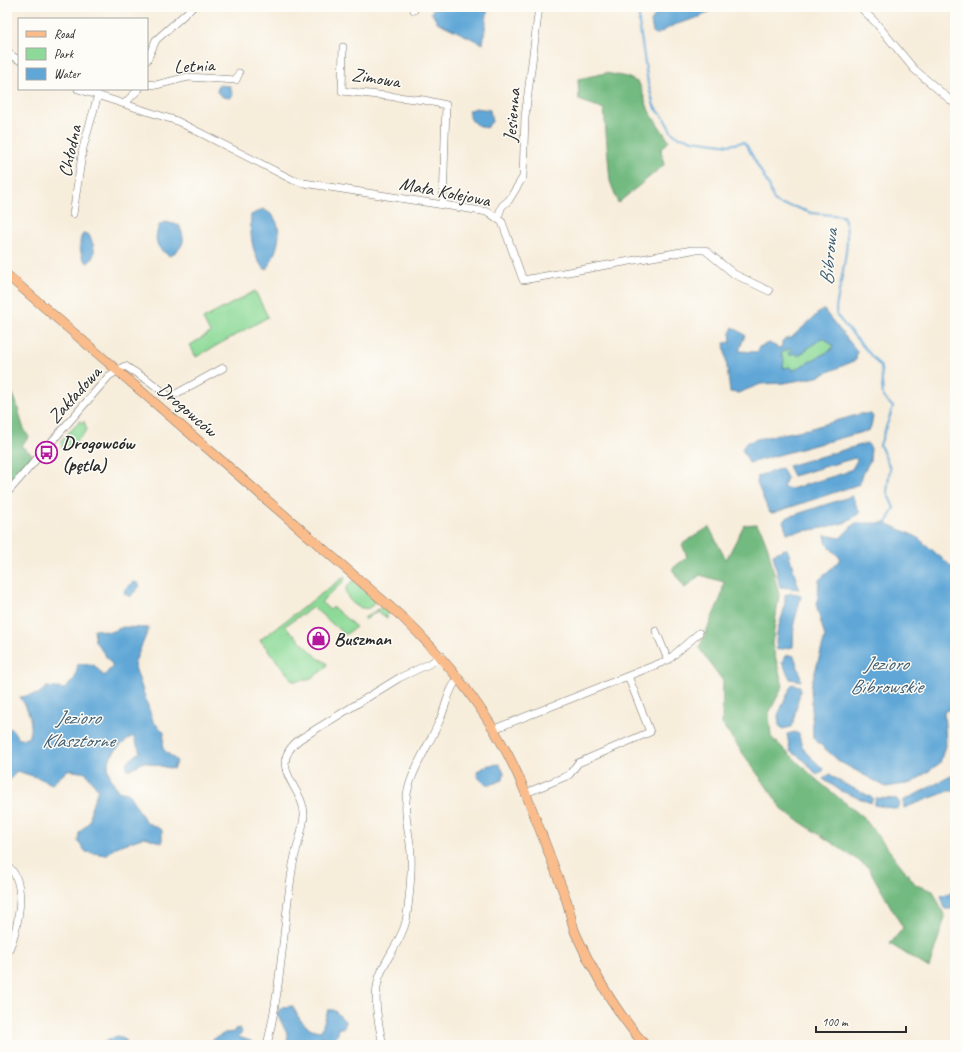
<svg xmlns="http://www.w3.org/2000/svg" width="962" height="1052" viewBox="0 0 962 1052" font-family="Caveat,sans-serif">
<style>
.green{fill:#8dda98;stroke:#5c8262}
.forest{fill:#72ba80;stroke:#4e7256}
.water{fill:#60a7d7;stroke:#466981;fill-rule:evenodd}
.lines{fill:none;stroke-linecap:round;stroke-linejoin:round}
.stream{stroke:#60a7d7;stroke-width:2}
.minor-casing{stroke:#726f69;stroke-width:8}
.major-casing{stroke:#726f69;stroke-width:10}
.minor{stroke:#fff;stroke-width:7}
.major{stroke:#fabc8b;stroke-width:9}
.labels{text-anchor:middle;stroke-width:3;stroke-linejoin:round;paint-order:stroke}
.street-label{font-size:19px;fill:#2b2b2b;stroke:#fdfcf7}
.poi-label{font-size:19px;font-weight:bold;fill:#2b2b2b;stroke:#fdfcf7;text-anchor:start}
.water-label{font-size:20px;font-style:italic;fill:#405d70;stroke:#fdfcf7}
</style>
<rect width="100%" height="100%" fill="#fdfcf7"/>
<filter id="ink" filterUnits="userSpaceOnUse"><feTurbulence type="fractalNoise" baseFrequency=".025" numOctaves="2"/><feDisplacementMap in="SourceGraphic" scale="8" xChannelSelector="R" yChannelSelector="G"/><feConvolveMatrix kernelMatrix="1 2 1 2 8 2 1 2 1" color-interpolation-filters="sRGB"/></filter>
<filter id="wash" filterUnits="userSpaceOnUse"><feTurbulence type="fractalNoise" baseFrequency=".012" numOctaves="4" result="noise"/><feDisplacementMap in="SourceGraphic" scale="16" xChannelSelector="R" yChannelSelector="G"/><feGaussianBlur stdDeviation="0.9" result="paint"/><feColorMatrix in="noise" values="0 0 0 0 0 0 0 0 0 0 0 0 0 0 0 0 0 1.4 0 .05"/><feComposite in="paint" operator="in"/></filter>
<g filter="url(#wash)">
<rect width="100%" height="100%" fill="#f7eddb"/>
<path class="green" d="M255,291L268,317L196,357L190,345L210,333L203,319Z
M823,337L833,346L831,350L794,370L783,368L781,354L782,351L791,348L793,353L794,352L798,356Z
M80,421L83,423L84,421L87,430L69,450H64L62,448L61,441Z
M345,576L344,581L321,602L330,610L333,607L356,627L345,635L313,607L285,626L318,658L327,663L326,668L308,680L293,681L260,640Z
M354,581L374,599V604L369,608C359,611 344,599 346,588L352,581Z
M380,608L388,610L387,618L377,611L365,620L364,618Z"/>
<path class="forest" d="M606,73L627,77L639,83L649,111L669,141L661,150L664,165L618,203L610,181L604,109L579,100L578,79Z
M7,386C21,401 18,425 29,437L21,446L32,454L31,461L8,486L7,485V406L11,401L7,396Z
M756,524L761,530L768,548L779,595L772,644L783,686L769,713L771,737L818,781L864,818L916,885L933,891L945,917L929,968L890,944L903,928L868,867L784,811L722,724L723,681L699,648L721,597L724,582L700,575L685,588L672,569L687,557L682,544L709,527L726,560L744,525Z"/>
<path class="water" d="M435,7H488L483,44L437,22L431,12Z
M663,7H718L700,17L674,25L656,35L653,32L651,22L657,12Z
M218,85L230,86L233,96L230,98L223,97L217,92Z
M476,108L490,110L492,122L486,128C475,125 471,123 468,111Z
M263,209C289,221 278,252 266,270C251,258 250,232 251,215Z
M165,222L179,225C186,241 185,246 170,256C155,248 153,239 160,224Z
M84,233L89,235C94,245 98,255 88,263C80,260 77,238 84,233Z
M823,309L857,351L856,360L817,377L784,383L761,384L738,393L730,392L724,343L731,342L730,333L733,327L745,335L739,351L758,352L759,347L769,343L779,348L782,346V341L788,338H791ZM823,337L833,346L831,350L794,370H792L790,367L783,368L784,360L781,354L783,351L791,348L792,350L788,352L789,355H793L794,352L798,356Z
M860,414H871L873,417L870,430L749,463L742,449L746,443L757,439L808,429Z
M867,443L871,448L870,461L861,476L860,484L773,513L769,512L757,483L758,476L782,468L787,478L783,487L791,489L844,473L852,469L857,460L855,458L793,476L788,466Z
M852,496L860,513L844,523L818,529L787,533L783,521L788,517Z
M855,523H886L917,537L952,567L955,574V706L944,712L946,742L940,763L912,783L886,787L840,762L813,738L811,686L825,637L817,608L819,580L841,559L827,545L825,535L840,538Z
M785,549H787L789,554L799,589L780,587L773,554Z
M133,582L138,583L140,586L130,597L124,593L125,589Z
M791,593L799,594L801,597L794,623L793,647L777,650C772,631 787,615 785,595Z
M123,627L149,628L134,664L153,721L164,732L163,749L177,761L173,769L144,762L128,770L126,763L140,752L133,736C121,744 104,757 109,773C111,779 115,785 118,791L128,793L146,822L162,830V843L145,837L116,847L106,855L86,852L78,842L79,833L90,821L91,809L98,789L86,773L68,770L52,784L39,778L17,771L7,783V728L12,729L19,739L28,738C34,721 29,711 20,697L38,694L47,687L65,689L75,678L78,664L94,665L104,676L113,666L95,641L94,629L110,632Z
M791,655L794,656L800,673L801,681L790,679L782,662L785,656Z
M792,684L800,686V692L792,727L782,729L779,725L778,715Z
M795,732L799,734C802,755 811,755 824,770L817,775L805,761L790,751L787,734Z
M499,764L504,772L503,780L490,785C482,782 478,780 477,771L489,765Z
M830,774C841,784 859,790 873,798L871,803L841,791L823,779Z
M951,776L955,777V791H949L904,808L903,801Z
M876,798L897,799L900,804L897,809L874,805Z
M955,891V909H945L941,896Z
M293,1006C298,1019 306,1030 321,1031L328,1010H334L346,1022L344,1028H338V1034L333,1040L341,1045H328L330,1043L328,1040H326L322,1035L323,1045H286L288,1036L277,1013L282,1007Z
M240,1028L242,1032L240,1035L238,1036L239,1037L251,1041L253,1045H212V1040L225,1033L234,1032L235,1029Z
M117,1036L126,1040L128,1045H98Z"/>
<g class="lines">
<path class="stream" d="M647,7L639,16V23L648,83L654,106L664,118L671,131L676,136L693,140L730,145L743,142L747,146L769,186L774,201L781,205L795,207L811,213L843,216C854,236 839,285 836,309L837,316L881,367L883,397L893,407L880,445L890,468L887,492L894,508L886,523"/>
</g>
</g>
<g filter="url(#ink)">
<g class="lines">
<defs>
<path id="minor" d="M860,7L876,23L914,69L955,104
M414,10L416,7
M343,47L342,91L424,100L446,105L443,205
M7,53L19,60
M147,60L156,40L193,7
M147,84L156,85L188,77L236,80L239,73
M78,89L177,121L293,180L304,183L488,212L502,222L523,280L692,250H705L734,274L769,291
M125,103L139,89
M73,214L83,148L98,95
M498,217L502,206L509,200L523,177L525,117L539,7
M7,493L109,376L125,366L149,381L170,397L223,368
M656,631L668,660
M628,676L668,660L699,633
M494,729L628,676L650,732L578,763L569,775L526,793
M7,866C29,881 18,933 7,953
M267,1045C281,988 283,929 292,871C294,852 303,833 304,815C305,788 264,767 300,739L399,678L431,663L441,655
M383,1045C378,1021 371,994 382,970C389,954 402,939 406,921C409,903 412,872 411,854C410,835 403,813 407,794C412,769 429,745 439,722C446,707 448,689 459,678"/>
<path id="major" d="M7,275L402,617C455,668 499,726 526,794C540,829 553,864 566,899C570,910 571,921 575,932C593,972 615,1011 645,1045"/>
</defs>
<use href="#minor" class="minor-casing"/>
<use href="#major" class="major-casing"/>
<use href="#minor" class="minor"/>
<use href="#major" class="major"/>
</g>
</g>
<defs>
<symbol id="bus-ring" viewBox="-11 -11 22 22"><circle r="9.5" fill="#fdfcf7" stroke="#b5179e" stroke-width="1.5"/><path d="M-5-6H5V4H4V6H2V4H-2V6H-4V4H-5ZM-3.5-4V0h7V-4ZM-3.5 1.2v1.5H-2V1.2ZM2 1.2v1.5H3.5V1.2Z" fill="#b5179e"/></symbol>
<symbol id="shop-ring" viewBox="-11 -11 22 22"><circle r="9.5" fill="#fdfcf7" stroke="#b5179e" stroke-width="1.5"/><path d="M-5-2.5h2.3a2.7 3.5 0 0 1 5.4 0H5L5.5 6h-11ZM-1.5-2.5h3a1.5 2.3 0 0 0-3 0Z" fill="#b5179e"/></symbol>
</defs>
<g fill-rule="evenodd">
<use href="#bus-ring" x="34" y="440" width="25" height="25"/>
<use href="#shop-ring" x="306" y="626" width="25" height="25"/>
</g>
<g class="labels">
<g class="street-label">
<text transform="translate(194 65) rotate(-3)" y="7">Letnia</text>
<text transform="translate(376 77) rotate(9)" y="7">Zimowa</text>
<text transform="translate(511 115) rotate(-85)" y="7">Jesienna</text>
<text transform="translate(69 151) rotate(-78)" y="7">Chłodna</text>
<text transform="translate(445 191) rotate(11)" y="7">Mała Kolejowa</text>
<text transform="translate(74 394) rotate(-48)" y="7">Zakładowa</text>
<text transform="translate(188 409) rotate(41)" y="7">Drogowców</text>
</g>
<g class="poi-label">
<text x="62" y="449">Drogowców<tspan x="62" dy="22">(pętla)</tspan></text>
<text x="334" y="645">Buszman</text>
</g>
<g class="water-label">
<text transform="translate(828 257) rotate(-85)" y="7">Bibrowa</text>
<text x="886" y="670">Jezioro<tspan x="886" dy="23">Bibrowskie</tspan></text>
<text x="78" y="724">Jezioro<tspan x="78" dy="23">Klasztorne</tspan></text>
</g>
</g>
<rect width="962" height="1052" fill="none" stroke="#fdfcf7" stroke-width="24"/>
<rect x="18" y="18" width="130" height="72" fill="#fdfcf7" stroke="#a9a8a5"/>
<rect x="26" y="31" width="20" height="6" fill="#fabc8b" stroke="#a9a8a5"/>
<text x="54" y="38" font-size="12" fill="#2b2b2b">Road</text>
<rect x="26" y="48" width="20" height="12" fill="#8dda98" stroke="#a9a8a5"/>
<text x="54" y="58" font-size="12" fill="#2b2b2b">Park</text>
<rect x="26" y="68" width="20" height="12" fill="#60a7d7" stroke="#a9a8a5"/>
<text x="54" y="78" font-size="12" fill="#2b2b2b">Water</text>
<path d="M816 1026v6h90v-6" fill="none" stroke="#2b2b2b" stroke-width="2"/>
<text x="822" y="1026" font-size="12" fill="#2b2b2b" stroke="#fdfcf7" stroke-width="3" paint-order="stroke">100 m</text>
</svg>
